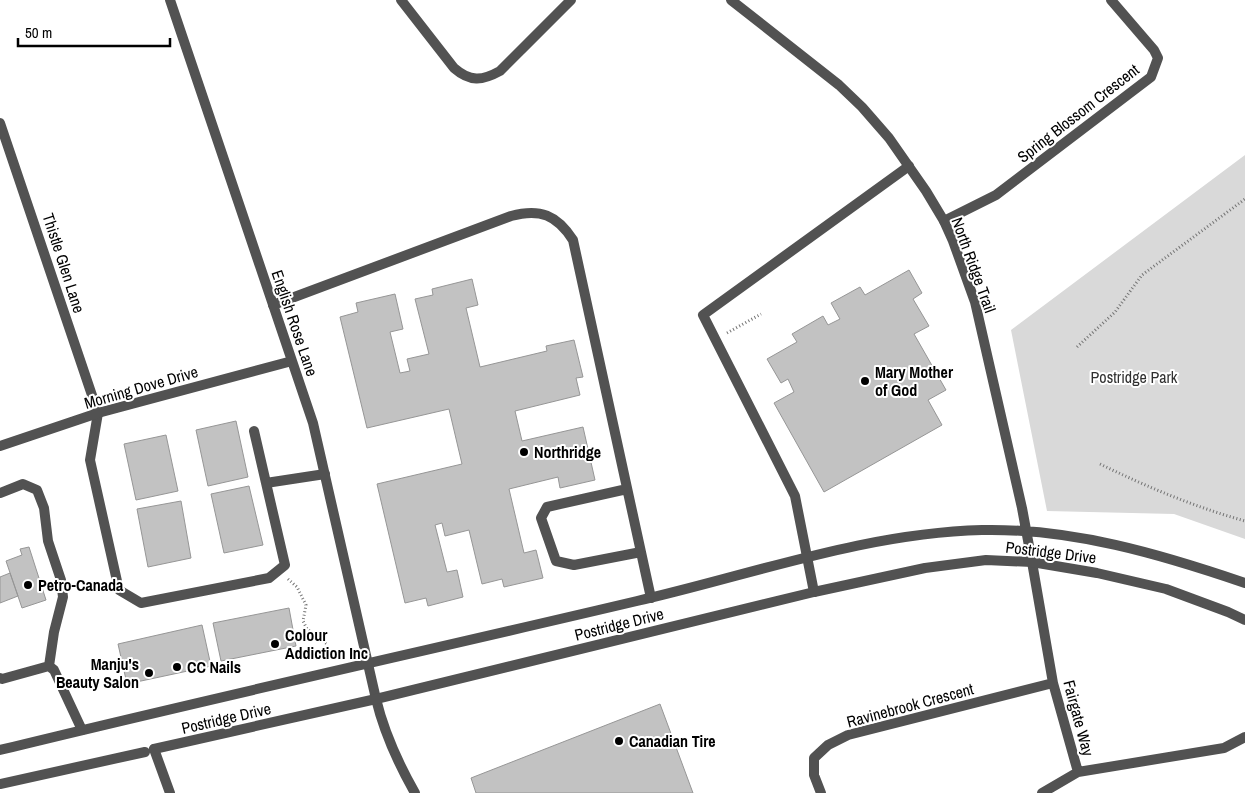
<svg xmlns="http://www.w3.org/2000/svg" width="1245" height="793" viewBox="0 0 1245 793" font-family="'Archivo Narrow',sans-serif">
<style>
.green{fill:#d9d9d9}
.building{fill:#c2c2c2;stroke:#969696}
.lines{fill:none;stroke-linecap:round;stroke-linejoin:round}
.path{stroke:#747474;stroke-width:3;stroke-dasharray:1 2.5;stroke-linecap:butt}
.service{stroke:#525252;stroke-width:10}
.minor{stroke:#525252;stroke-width:10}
.tertiary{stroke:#525252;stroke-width:10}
.poi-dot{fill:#000;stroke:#fff;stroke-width:2}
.labels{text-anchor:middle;stroke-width:4;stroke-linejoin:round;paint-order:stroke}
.street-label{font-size:16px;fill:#000;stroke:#fff}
.poi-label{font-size:16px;font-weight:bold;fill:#000;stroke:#fff;text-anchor:start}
.park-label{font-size:16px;fill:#303030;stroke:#fff}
</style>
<rect width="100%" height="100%" fill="#fff"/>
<path class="green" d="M1245,155V539L1174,514L1047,511L1011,330Z"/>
<path class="building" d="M909,270L922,293L913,299L929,326L914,334L946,390L928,400L942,425L824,492L774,403L794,392L788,379L781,383L767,359L797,342L792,334L823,316L828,325L840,319L831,303L860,287L865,295Z
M472,279L478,305L466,308L480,367L547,351L546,346L574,340L583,377L576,378L580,395L515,411L522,441L583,427L595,480L560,488L558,477L509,489L524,553L536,550L543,578L504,587L502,579L482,584L469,530L445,536L442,523L435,525L447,572L457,570L463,597L428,606L426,598L405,603L377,484L462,464L449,409L367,428L340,317L358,312L356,303L395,294L403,329L390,332L400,373L410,371L407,359L429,354L415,299L433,295L432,289Z
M236,421L248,477L208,486L196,430Z
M166,435L178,491L136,500L124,444Z
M249,486L263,545L224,553L211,494Z
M181,501L191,558L148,567L137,509Z
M29,547L46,600L22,608L6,561L22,555L20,549Z
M10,573L18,596L0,603V577Z
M289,608L296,646L221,661L213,623Z
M202,625L211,666L127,684L118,644Z
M660,704L693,793H476L471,778Z"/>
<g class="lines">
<path class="path" d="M727,333L761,314
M1077,347L1115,312L1142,275L1245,199
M1100,464C1147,487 1195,507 1245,521
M288,579L297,587L306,605L303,621L307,629L327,644"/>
<path class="service" d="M273,305L511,216C540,208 557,215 573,240L651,598
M98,413L90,460L119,590L141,603L269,578L285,565L254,431
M266,483L325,474
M627,489L547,507L541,518L556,561L574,565L641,552
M0,493L23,484L37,490L44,508L48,541L61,580L63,597L54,632L49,666
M814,592L795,496L703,315L909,166
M0,678L2,679L49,666L54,670L82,730
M376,699C384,732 398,763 415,793
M154,749L170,793"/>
<path class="minor" d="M170,0L313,423L376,699
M401,0L454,68C470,82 482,81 500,71L571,0
M0,123L98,413
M944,221L996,195L1151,77L1158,58L1154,50L1111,0
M0,446L98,413L292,361
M1032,562L1053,683L1078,772
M821,793L814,775V758L828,745L848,735L1053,683
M1042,793L1078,772L1224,748L1245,737"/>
<path class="tertiary" d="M731,0L839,85L862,107L889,138L926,191L944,221L953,241L975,302L1022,508L1032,562
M154,749L376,699L814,592L925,568L986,560L1032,562L1097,573L1166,589L1228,612L1245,620
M0,750C212,698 425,651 637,601C751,575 864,533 982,530C1072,528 1160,554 1245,583
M0,784L145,752"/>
</g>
<g class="poi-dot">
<circle cx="865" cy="381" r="5"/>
<circle cx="524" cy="452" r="5"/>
<circle cx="28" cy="585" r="5"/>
<circle cx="275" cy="644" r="5"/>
<circle cx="177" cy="667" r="5"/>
<circle cx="149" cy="673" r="5"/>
<circle cx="619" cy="741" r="5"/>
</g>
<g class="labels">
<g class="street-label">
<text transform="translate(1078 113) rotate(-38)" y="6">Spring Blossom Crescent</text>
<text transform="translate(64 263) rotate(72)" y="6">Thistle Glen Lane</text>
<text transform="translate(974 265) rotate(70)" y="6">North Ridge Trail</text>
<text transform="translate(295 323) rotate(71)" y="6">English Rose Lane</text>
<text transform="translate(141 387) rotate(-16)" y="6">Morning Dove Drive</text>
<text transform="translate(1051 552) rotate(7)" y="6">Postridge Drive</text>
<text transform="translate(619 624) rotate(-14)" y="6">Postridge Drive</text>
<text transform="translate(910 705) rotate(-15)" y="6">Ravinebrook Crescent</text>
<text transform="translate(226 718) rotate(-13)" y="6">Postridge Drive</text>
<text transform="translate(1079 718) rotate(75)" y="6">Fairgate Way</text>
</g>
<g class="poi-label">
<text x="875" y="378">Mary Mother<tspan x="875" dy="18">of God</tspan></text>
<text x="534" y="458">Northridge</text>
<text x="38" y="591">Petro-Canada</text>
<text x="285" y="641">Colour<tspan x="285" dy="18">Addiction Inc</tspan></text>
<text x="139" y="670" text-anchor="end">Manju's<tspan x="139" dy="18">Beauty Salon</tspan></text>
<text x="187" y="673">CC Nails</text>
<text x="629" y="747">Canadian Tire</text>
</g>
<g class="park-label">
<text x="1134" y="383">Postridge Park</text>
</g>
</g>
<path d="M18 38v8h152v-8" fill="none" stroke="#000000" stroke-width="2.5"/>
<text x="25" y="38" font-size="15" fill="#000000" stroke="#ffffff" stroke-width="4" paint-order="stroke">50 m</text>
</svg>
